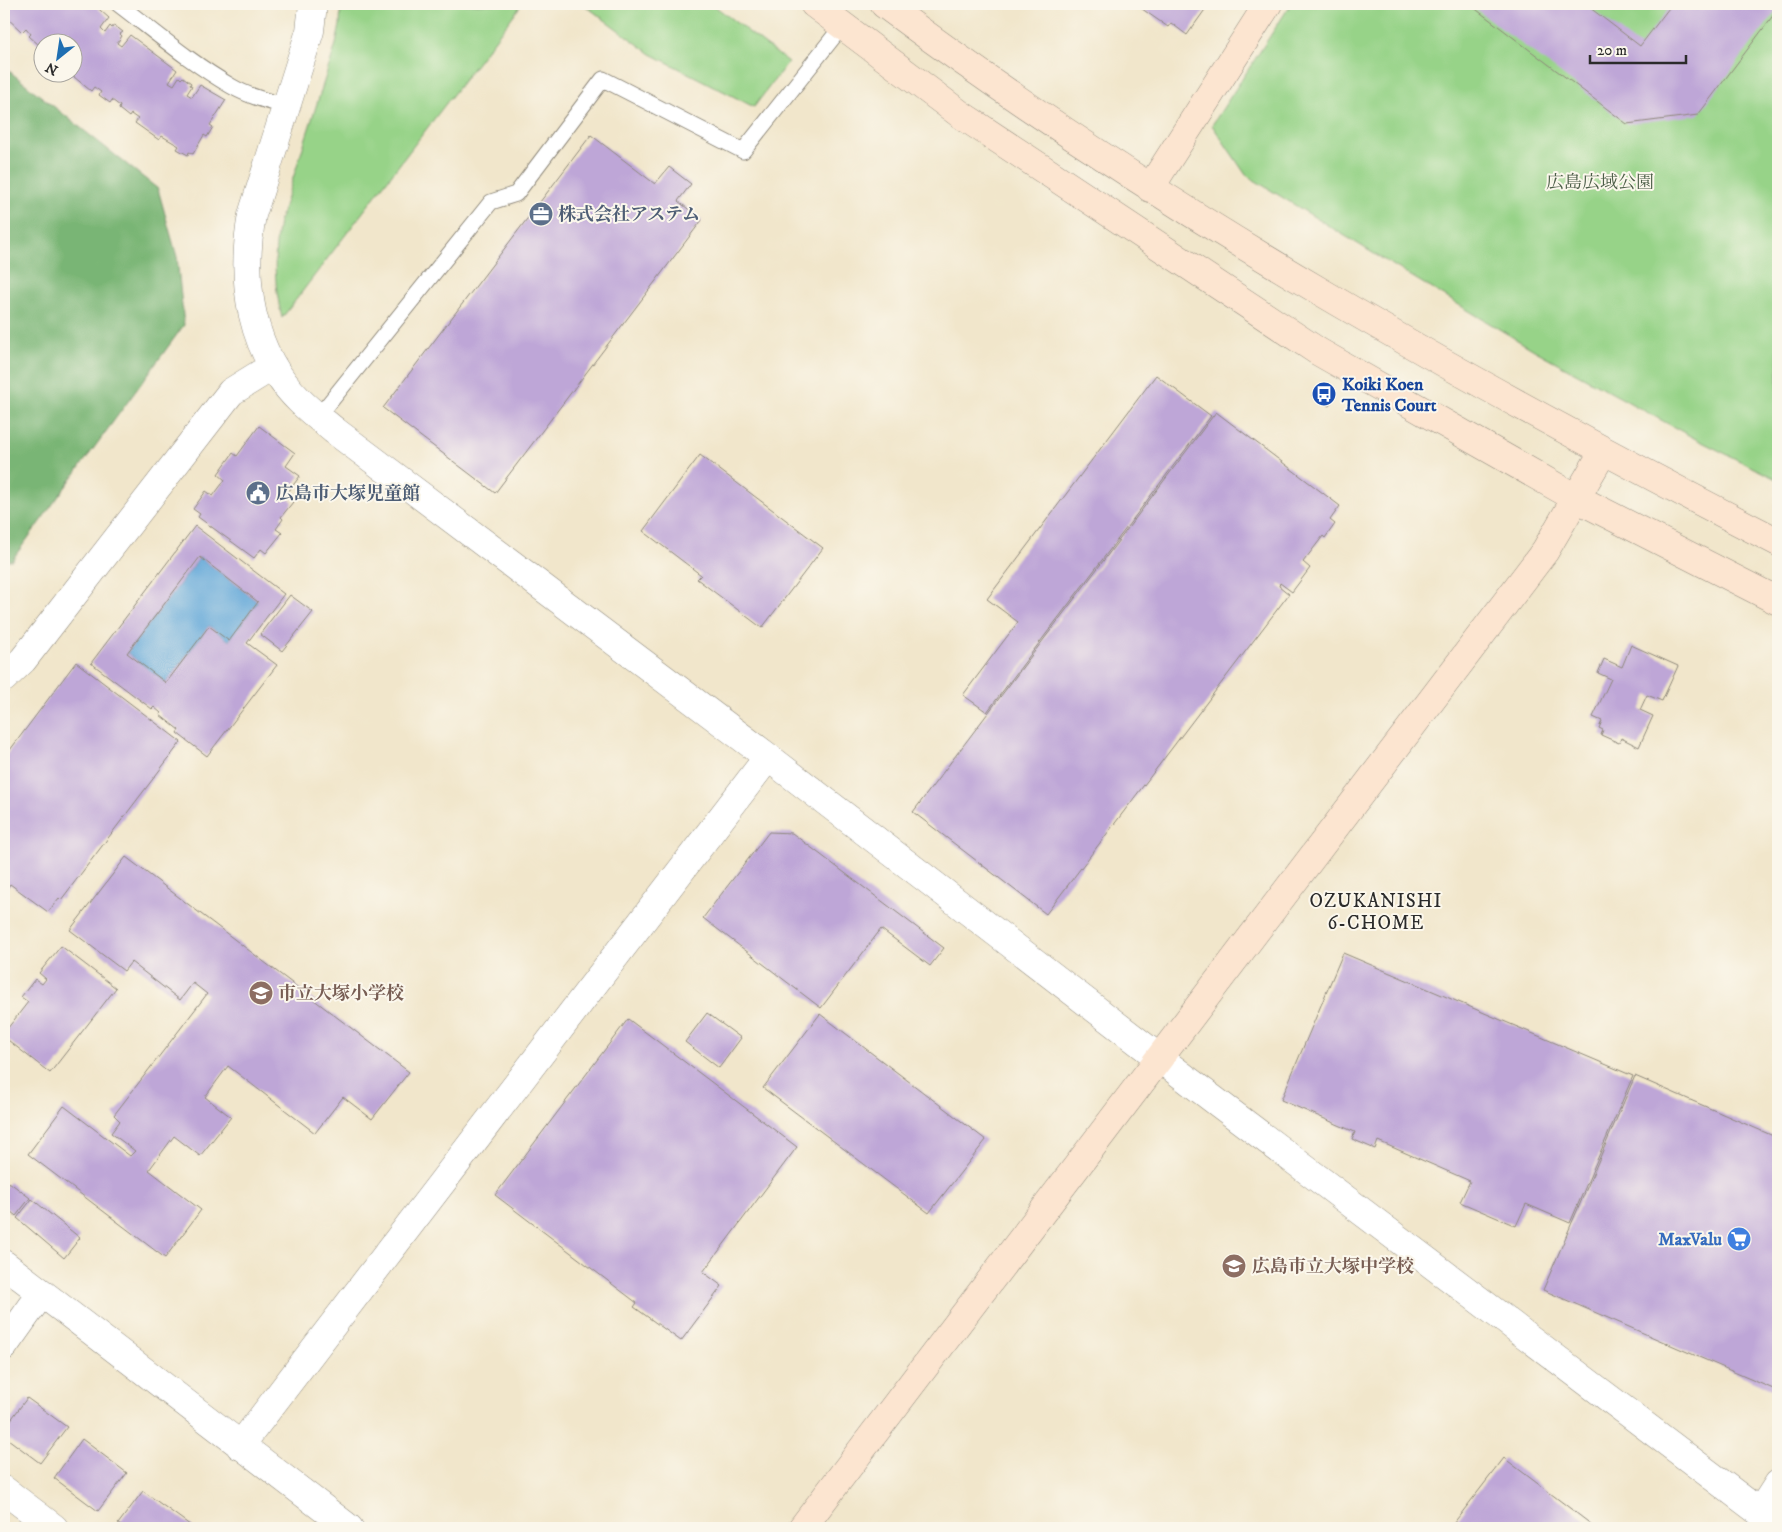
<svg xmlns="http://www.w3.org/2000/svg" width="1782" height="1532" viewBox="0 0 1782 1532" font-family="'IM FELL DW Pica','Noto Serif JP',serif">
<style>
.green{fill:#97d388;stroke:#617f5a}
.forest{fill:#79b574;stroke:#527050}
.water{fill:#64a8d9;stroke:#486a82}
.building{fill:#bea6d7;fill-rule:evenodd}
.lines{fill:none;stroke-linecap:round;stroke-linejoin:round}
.lane-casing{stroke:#8e887b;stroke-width:17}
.street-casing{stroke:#8e887b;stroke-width:29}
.secondary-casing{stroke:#8e887b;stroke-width:29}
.lane{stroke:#fff;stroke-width:15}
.street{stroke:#fff;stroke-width:28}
.secondary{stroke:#fce5d0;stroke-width:28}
.labels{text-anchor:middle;stroke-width:4;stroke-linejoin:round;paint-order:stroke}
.park-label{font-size:18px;fill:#4b5d47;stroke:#fbf7ec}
.service-label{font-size:18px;font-weight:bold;fill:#4e5e75;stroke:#fbf7ec;text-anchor:start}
.transit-label{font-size:18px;font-weight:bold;fill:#164399;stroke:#fbf7ec;text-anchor:start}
.education-label{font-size:18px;font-weight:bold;fill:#785e54;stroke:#fbf7ec;text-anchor:start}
.shop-label{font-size:18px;font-weight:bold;fill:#366cbe;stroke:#fbf7ec;text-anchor:end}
.neighbourhood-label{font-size:19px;letter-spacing:1px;fill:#2b2b2b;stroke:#fbf7ec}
</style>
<rect width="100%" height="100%" fill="#fbf7ec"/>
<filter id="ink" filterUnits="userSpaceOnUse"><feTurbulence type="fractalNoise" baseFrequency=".02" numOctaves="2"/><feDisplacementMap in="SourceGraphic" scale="10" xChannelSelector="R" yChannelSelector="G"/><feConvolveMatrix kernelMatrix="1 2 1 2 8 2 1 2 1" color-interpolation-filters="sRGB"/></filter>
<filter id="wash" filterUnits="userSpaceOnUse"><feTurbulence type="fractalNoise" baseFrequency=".0096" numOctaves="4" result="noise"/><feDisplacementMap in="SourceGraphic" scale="20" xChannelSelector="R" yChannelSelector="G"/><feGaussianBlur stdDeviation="1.12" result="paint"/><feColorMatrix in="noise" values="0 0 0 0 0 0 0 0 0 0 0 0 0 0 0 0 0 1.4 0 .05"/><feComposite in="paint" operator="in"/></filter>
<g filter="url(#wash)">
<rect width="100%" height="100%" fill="#f1e6cb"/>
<path class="green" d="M341,4H522L282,318C274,285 273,255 279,222L336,44L340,25Z
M583,4H712L788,62L754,107L651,54Z
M1291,4H1778V480L1692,437L1534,350L1376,255L1246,175L1212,125Z"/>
<path class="forest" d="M4,67L158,189L177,257L184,325L12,560H4Z"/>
<path class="water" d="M200,557L258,602L229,641L209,626L166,683L127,653Z"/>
<g id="blocks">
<path class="building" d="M4,4H93L109,18L101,29L105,33L110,26L112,28L114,25L123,32L120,34L122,36L117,43L121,46L130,35L177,70L169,82L174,85L179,77L181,79L183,77L191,83L190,85L192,86L187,94L192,97L200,85L226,100L210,125L213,127L207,137L204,135L193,154L189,152L188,155L177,149L179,146L162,136L159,140L135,123L138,119L131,114L129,117L119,109L120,106L112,100L110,103L99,95L101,92L94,87L91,91L68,72H72V42H41L39,45L29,36L31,34L26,28L22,32L4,15Z
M1135,4H1209L1187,35L1171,23L1168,27Z
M1472,4H1585L1640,46L1672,4H1778V9L1698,115L1627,124L1473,7Z
M591,135L655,184L669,167L691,184L678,201L702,220L495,493L383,408Z
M1156,375L1211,416L987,712L963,695L1018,622L987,599Z
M1317,388L1334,398L1329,406L1312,396Z
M1216,412L1340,506L1330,520L1335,524L1325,538L1323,536L1303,562L1310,568L1292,592L1280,583L1279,586L1289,594L1046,914L913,812Z
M259,426L295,453L286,466L300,476L285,496L293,502L281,517L283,519L276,529L282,533L266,553L261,549L254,558L198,517L200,514L193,509L206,491L213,496L225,480L218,474L233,453L237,456Z
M700,455L823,548L762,628L697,579L701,575L643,531Z
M195,526L284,594L247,643L277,665L207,756L177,733L179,730L160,715L161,713L154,707L152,709L91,663ZM200,557L258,602L229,641L209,626L166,683L127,653Z
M290,595L313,612L282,651L260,634Z
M1631,645L1678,666L1662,701L1647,695L1640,710L1653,716L1639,747L1621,738L1619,743L1601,735L1603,730L1599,728L1602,721L1593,717L1611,679L1598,673L1604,659L1622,667Z
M76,662L181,742L61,900L59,898L48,912L10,884L8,887L4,883V758Z
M769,832L792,833L944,948L930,966L881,929L821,1008L703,918Z
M126,857L409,1072L372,1119L343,1097L315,1133L228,1066L205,1097L231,1117L200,1156L174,1136L149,1170L201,1210L165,1258L28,1154L64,1106L130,1156L135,1151L111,1133L120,1121L114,1115L207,994L193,983L180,1000L131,962L124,971L70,930Z
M61,946L116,988L50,1073L4,1037V1033L28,1002L21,997L35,979L42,984L46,979L39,973Z
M1343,953L1633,1076L1570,1223L1526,1204L1516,1226L1460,1202L1470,1181L1378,1141L1375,1149L1352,1139L1355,1132L1281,1100Z
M707,1013L741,1038L719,1068L685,1042Z
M820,1014L986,1140L929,1213L763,1088Z
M628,1019L797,1147L703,1272L722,1286L681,1341L634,1307L637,1303L495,1195Z
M1635,1076L1778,1138V1391L1543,1290Z
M9,1182L30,1198L16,1216L4,1206V1188Z
M32,1199L80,1238L64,1258L17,1218Z
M27,1398L67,1427L40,1463L4,1436V1429Z
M82,1439L127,1473L98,1511L54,1478Z
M1504,1458L1596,1528H1450Z
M143,1491L194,1528H124L118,1524Z"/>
</g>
</g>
<g filter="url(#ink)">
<use href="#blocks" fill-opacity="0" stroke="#8e887b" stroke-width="1"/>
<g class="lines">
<defs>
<path id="lane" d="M118,4C155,32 191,63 231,86C248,96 267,101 286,106
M318,417L491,202L516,194L603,79L743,151L843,25"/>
<path id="street" d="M313,4L310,31L252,215C240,281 250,352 300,401C311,412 323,421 335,431L768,757L1193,1084L1778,1526
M4,678L23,660L231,392L273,366
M4,1264L349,1528
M4,1346L41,1294
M240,1446L768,757
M4,1490L54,1528
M1760,1512L1778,1484"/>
<path id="secondary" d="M814,4L960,114L1319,352L1576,498L1778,601
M884,4C1164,212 1469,383 1778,542
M1150,188L1268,4
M802,1528L1545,551L1603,452"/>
</defs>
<use href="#lane" class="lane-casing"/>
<use href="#street" class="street-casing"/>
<use href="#secondary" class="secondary-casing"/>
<use href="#lane" class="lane"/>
<use href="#street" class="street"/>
<use href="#secondary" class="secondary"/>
</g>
</g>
<defs>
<symbol id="office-disc" viewBox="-11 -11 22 22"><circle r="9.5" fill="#5c6f8a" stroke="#fbf7ec"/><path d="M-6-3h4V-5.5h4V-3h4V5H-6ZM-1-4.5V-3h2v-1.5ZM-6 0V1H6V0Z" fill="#fff"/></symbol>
<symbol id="bus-disc" viewBox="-11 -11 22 22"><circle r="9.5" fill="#1a4fb4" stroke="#fbf7ec"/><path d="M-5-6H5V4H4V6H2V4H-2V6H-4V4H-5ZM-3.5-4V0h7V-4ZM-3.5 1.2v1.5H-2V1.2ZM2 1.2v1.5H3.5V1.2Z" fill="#fff"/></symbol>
<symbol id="civic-disc" viewBox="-11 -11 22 22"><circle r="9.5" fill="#5c6f8a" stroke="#fbf7ec"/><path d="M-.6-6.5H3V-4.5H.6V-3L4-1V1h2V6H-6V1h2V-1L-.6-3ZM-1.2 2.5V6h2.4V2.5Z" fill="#fff"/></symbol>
<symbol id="school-disc" viewBox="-11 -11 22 22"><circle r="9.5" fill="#8d6e63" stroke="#fbf7ec"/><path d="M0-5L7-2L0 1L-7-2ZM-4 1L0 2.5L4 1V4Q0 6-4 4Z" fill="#fff"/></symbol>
<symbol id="supermarket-disc" viewBox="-11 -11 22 22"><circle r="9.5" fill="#3f7fe0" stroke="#fbf7ec"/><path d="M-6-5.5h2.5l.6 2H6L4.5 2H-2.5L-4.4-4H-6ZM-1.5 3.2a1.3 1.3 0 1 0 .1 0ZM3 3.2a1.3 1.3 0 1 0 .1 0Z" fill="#fff"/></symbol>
</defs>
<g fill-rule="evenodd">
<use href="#office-disc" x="527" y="200" width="28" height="28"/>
<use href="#bus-disc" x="1310" y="380" width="28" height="28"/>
<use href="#civic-disc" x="244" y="479" width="28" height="28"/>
<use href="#school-disc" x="247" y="979" width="28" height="28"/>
<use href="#supermarket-disc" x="1725" y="1225" width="28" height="28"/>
<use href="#school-disc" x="1220" y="1252" width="28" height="28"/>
</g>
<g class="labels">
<g class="park-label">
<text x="1600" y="188">広島広域公園</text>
</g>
<g class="service-label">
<text x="558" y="220">株式会社アステム</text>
<text x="276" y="499">広島市大塚児童館</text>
</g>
<g class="transit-label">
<text x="1342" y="390">Koiki Koen<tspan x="1342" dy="21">Tennis Court</tspan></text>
</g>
<g class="education-label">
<text x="278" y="999">市立大塚小学校</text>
<text x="1252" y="1272">広島市立大塚中学校</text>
</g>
<g class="shop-label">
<text x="1722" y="1245">MaxValu</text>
</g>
<g class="neighbourhood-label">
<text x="1376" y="907">OZUKANISHI<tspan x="1376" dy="22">6-CHOME</tspan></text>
</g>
</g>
<rect width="1782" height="1532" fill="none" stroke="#fbf7ec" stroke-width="20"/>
<g transform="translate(58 58) rotate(210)"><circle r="24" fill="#fbf7ec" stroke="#a8a59f"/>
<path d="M0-4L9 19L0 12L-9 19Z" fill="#1f6fb2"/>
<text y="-8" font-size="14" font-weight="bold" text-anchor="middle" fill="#2b2b2b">N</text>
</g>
<path d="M1590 55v8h96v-8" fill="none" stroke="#2b2b2b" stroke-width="2.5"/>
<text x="1597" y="55" font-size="15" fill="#2b2b2b" stroke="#fbf7ec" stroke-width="4" paint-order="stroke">20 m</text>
</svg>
